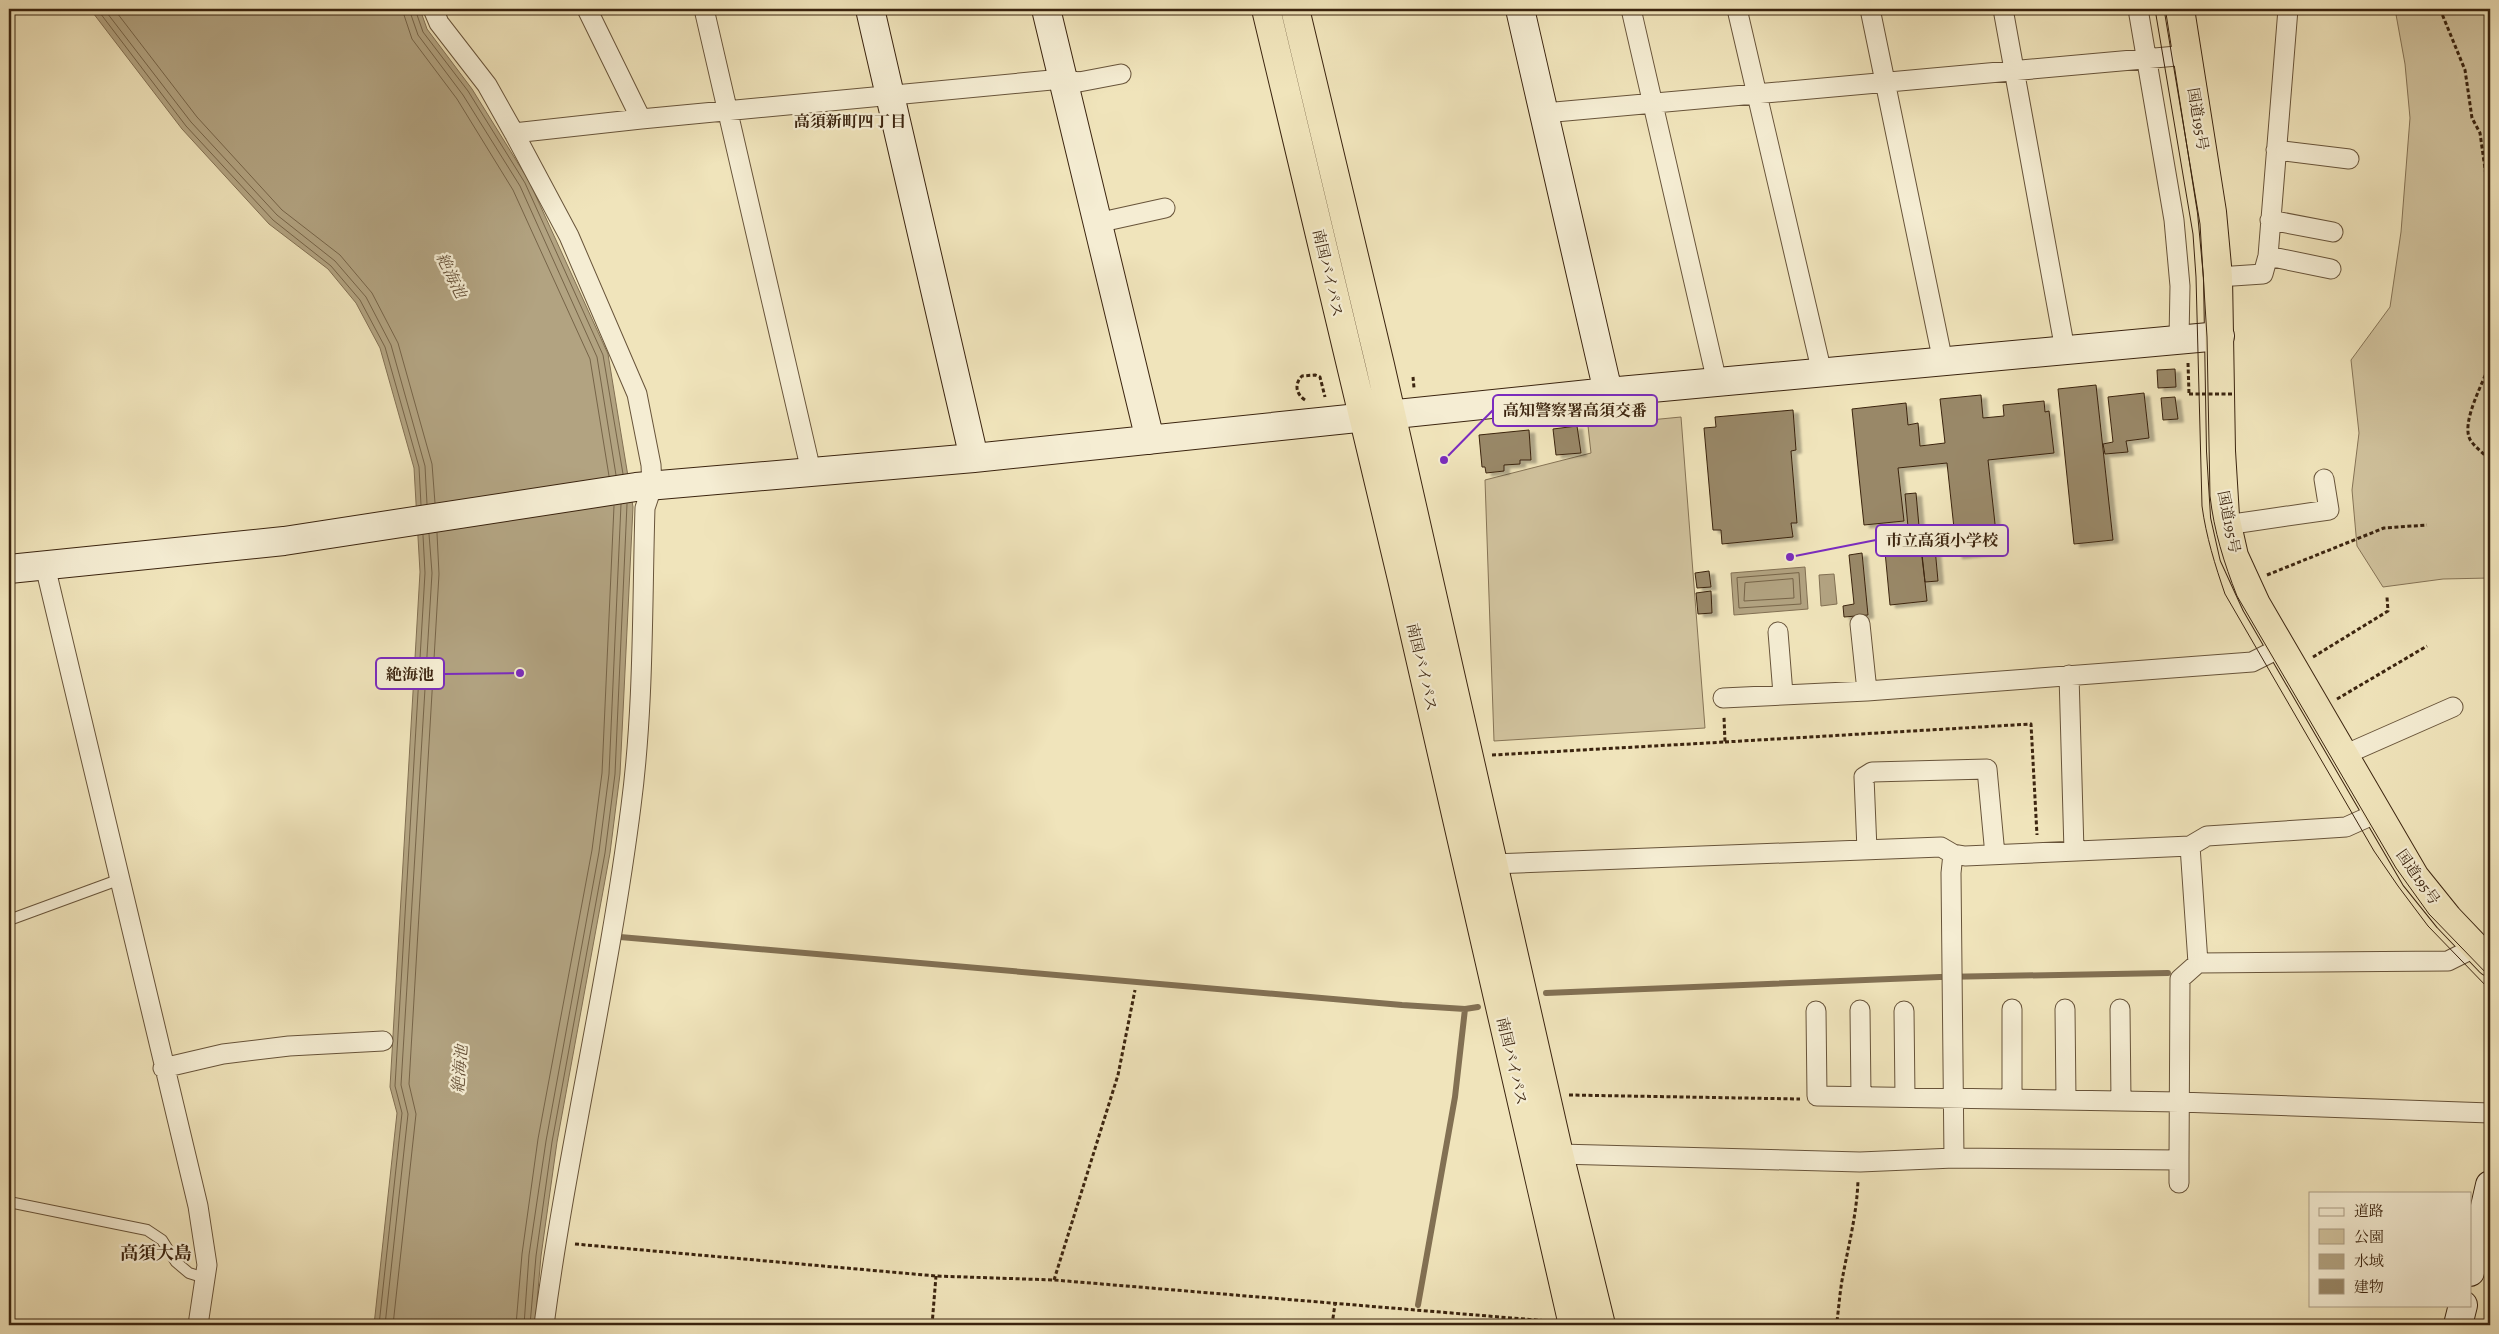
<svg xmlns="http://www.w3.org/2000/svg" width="2499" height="1334" viewBox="0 0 2499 1334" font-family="Alegreya,'Noto Serif JP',serif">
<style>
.green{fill:#d1c39e;stroke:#867456}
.water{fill:#b2a381;stroke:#827053}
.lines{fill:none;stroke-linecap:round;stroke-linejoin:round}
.shore{stroke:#766448;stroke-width:1}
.stream{stroke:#827053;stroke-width:6}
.building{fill:#998868;stroke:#3b240f;filter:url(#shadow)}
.lane-casing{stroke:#68543a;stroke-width:12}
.street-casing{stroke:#68543a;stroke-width:21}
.secondary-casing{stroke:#3b240f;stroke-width:30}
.highway-casing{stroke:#3b240f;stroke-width:30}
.path{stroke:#3b240f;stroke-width:3;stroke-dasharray:4 2.5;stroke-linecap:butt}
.lane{stroke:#f5edd3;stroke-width:10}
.street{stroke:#f5edd3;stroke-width:19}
.secondary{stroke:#f5edd3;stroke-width:28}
.highway{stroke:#f0e4bb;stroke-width:28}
.tram{stroke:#3b240f;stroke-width:1}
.path-bridge{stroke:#3b240f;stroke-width:3;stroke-dasharray:4 2.5;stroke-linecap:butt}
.labels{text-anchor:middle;stroke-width:4.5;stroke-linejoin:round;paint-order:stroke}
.street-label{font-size:15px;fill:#3b240f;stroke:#f5edd3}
.neighbourhood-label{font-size:16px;font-weight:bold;fill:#3b240f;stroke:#f5edd3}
.water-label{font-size:16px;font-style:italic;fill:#655037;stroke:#f5edd3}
.quarter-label{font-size:18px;font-weight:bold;fill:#3b240f;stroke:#f5edd3}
.leader{fill:none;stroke:#7b2cbf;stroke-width:2}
.callout-dot{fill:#7b2cbf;stroke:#f5edd3;stroke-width:2}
.callout{fill:#f5edd3;stroke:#7b2cbf;stroke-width:2}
.callout-label{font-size:16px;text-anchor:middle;font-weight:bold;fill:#3b240f}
</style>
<defs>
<filter id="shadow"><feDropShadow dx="5.5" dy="3" stdDeviation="1" flood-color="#0004"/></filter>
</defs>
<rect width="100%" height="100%" fill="#f0e4bb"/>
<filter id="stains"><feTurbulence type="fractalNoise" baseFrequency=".004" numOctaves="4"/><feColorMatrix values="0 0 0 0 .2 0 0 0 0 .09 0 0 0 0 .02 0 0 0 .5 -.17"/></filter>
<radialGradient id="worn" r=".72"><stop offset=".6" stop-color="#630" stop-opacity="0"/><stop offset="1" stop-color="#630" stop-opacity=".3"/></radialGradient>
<path class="green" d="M2395,9H2490V578L2443,579L2383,587L2357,546L2352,490L2359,433L2351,360L2390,307L2401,232L2410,118L2405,64Z
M1681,417L1705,728L1494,741L1485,480L1591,453L1588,426Z"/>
<path class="water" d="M90,9H420L427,29L472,89L529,181L608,354L633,507L620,774L610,853L557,1142L541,1256L535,1325H374L397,1113L390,1087L420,572L414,468L380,348L356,303L328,269L269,224L182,129Z
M1805,567L1808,609L1734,615L1731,573Z
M1834,574L1837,604L1821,606L1819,575Z"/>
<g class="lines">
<path class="shore" d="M97,9L186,126L273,220L331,266L360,300L385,347L419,467L421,505
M104,9L191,122L277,215L335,261L366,297L391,345L425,466L427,504
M114,9L197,117L282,210L340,255L372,293L398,343L432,464L435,503
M402,9L412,39L457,99L513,190L590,359L609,476
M409,9L418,35L463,95L520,186L597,357L616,475
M415,9L423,32L468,91L525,183L603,355L623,474
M1799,573L1801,604L1739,608L1737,578Z
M1793,579L1794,598L1744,601L1745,583Z
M379,1325L402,1113L395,1086L425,573L423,535
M385,1325L408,1114L401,1085L432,573L429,534
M393,1325L416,1114L409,1084L439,574L437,533
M516,1325L522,1254L538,1139L592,850L602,773L614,506
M524,1325L529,1255L546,1141L599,852L609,774L621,504
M530,1325L536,1256L552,1142L605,853L615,774L627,504"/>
<path class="stream" d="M620,937L1402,1005L1465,1009L1478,1007
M1546,993L1940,977L2168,973
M1418,1305L1455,1097L1465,1009
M1407,1325L1408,1324"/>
</g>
<path class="building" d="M2175,369L2176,387L2158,388L2157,370Z
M2096,385L2113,540L2074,544L2058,389Z
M2144,393L2149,438L2126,441L2128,452L2105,454L2103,444L2113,442L2108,397Z
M1981,395L1983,418L2004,416L2003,405L2044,401L2045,412L2049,411L2054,453L1988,460L1998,551L1957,556L1947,463L1898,468L1904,521L1864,525L1852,409L1906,403L1908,425L1918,423L1920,446L1945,443L1940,399Z
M2175,397L2178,419L2163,420L2161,398Z
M1793,410L1796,450L1791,451L1797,523H1791L1793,537L1722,544L1721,530H1713L1704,428L1716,427L1715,417Z
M1577,426L1581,453L1556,455L1553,429Z
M1529,430L1531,460H1520V464L1504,465V471L1486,473L1485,467H1482L1479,435Z
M1916,493L1919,526L1908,527L1905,494Z
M1919,526L1927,601L1890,605L1883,530Z
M1935,548L1938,581L1925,582L1921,549Z
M1862,553L1868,615L1844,617L1843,606L1854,604L1849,555Z
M1709,571L1711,587L1697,588L1695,573Z
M1711,591L1712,613L1698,614L1696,593Z"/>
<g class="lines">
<defs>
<path id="lane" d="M9,920L118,880
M9,1202L147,1230L162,1240L176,1262L189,1273L205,1278"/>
<path id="street" d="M433,9L439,23L487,85L514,133L569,236L637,394L651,465L652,487L645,508C642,607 644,707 631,806C609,980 567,1151 544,1325
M587,9L641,119
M704,9L811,471
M1631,9L1717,382
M1737,9L1822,373
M1870,9L1943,362
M2003,9L2065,350
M2138,9L2174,220L2180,286L2179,339
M1544,113L2188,55
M514,133L641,119L1062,79L1079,82L1121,74
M2276,150L2349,159
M2270,220L2333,232
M1097,223L1165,208
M2268,256L2331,269
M2218,277L2263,274L2268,256L2288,9
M2226,525L2329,510L2324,479
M45,566L198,1206L207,1265L198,1325
M1860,624L1867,691
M1778,632L1783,694
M2069,675L2074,851
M1723,698L1867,691L2252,662L2280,648
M2344,755L2453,707
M1867,850L1864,777L1872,772L1987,769L1995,855
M1953,854L1951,873L1954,1158
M1492,864L1941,847L1953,854L1965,856L2190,846L2207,836L2346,827L2377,813
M2198,963L2448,961L2474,948
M2012,1009V1098
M2065,1009L2066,1100
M2120,1009L2121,1101
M1860,1010L1861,1096
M1816,1011L1817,1096L2179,1102L2490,1113
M1904,1011L1905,1097
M163,1068L223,1054L289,1046L383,1041
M1559,1154L1860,1162L1954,1158L2179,1160L2180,979L2198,963L2190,846
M2179,1160V1183"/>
<path id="secondary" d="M870,9L974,458
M1046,9L1150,440
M1520,9L1608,392
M9,569L284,541L636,487L974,458L1608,392L2220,336
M2470,1272L2490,1185
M2458,1325L2463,1305"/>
<path id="highway" d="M1266,9L1402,579L1573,1325
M1295,9L1380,365L1559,1154L1601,1325
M2180,9L2212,212L2218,277L2221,451L2225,516L2234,556L2256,604L2415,877L2448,918L2490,962"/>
</defs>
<use href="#lane" class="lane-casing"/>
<use href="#street" class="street-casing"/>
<use href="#secondary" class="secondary-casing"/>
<use href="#highway" class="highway-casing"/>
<path class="path" d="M2440,9L2465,70L2472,118L2480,133L2490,204
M2306,12L2325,10
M2490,221L2488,234L2490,243
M2188,363L2189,394
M2490,363C2485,380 2459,424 2471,441C2476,448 2484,454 2490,460
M1413,377L1414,388
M1305,400C1296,394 1294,384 1302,376L1315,375L1320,377L1325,397
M2267,575L2384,528L2427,525
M2313,657L2388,611L2387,597
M2337,699L2427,646
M1725,742L2031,724L2037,835
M1492,755L1725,742L1724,717
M1569,1095L1800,1099
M575,1244L936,1276L1054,1280L1548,1321
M1054,1280L1118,1075L1135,990
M1837,1321C1839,1306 1840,1290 1843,1275C1849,1243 1857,1213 1858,1180
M932,1325L936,1276
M1332,1325L1335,1304"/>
<use href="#lane" class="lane"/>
<use href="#street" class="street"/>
<use href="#secondary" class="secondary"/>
<use href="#highway" class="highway"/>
<path class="tram" d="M2155,9L2193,234L2196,277L2202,506C2206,536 2215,565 2225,594L2374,851L2398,886L2428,926L2490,990
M2164,9L2200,224L2207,337L2210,496C2214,531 2224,563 2237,596L2396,868L2429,914L2490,977"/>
<path class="path-bridge" d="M2189,394H2234"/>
</g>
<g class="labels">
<g class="street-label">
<text transform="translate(2198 119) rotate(81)" y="5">国道195号</text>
<text transform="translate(1328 273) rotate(77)" y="5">南国バイパス</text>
<text transform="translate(2229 522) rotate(79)" y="5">国道195号</text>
<text transform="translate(1422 667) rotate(77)" y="5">南国バイパス</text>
<text transform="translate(2418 877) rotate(55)" y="5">国道195号</text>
<text transform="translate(1512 1061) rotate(77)" y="5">南国バイパス</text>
</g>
<g class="neighbourhood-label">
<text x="850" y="127">高須新町四丁目</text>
</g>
<g class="water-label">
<text transform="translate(452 275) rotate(64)" y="6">絶海池</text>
<text transform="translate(459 1069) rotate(-85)" y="6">絶海池</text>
</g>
<g class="quarter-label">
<text x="156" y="1259">高須大島</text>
</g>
</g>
<path class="leader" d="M1444 460L1493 410M1790 557L1876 540M520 673L444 674"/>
<g class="callout-dot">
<circle cx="1444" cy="460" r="5"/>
<circle cx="1790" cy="557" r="5"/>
<circle cx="520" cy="673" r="5"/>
</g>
<g class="callout">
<rect x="1493" y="395" width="164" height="31" rx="5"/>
<rect x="1876" y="525" width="132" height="31" rx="5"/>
<rect x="376" y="658" width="68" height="31" rx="5"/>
</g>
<g class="callout-label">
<text x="1575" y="416">高知警察署高須交番</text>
<text x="1942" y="546">市立高須小学校</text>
<text x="410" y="680">絶海池</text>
</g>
<rect width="2499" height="1334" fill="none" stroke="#f0e4bb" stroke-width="30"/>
<rect x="10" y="10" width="2479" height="1314" fill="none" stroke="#3b240f" stroke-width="2.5"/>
<rect x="15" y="15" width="2469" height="1304" fill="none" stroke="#3b240f"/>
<rect x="2309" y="1192" width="162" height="115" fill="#f5edd3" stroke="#ab9d85"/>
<rect x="2319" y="1208" width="25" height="8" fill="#f5edd3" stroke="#ab9d85"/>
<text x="2354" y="1216" font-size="15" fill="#3b240f">道路</text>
<rect x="2319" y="1229" width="25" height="15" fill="#d1c39e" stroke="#ab9d85"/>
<text x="2354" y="1242" font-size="15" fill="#3b240f">公園</text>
<rect x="2319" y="1254" width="25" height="15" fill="#b2a381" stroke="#ab9d85"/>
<text x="2354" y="1266" font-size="15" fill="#3b240f">水域</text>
<rect x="2319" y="1279" width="25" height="15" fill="#998868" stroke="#ab9d85"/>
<text x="2354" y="1292" font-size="15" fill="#3b240f">建物</text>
<rect width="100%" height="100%" filter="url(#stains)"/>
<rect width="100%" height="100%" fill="url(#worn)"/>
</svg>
